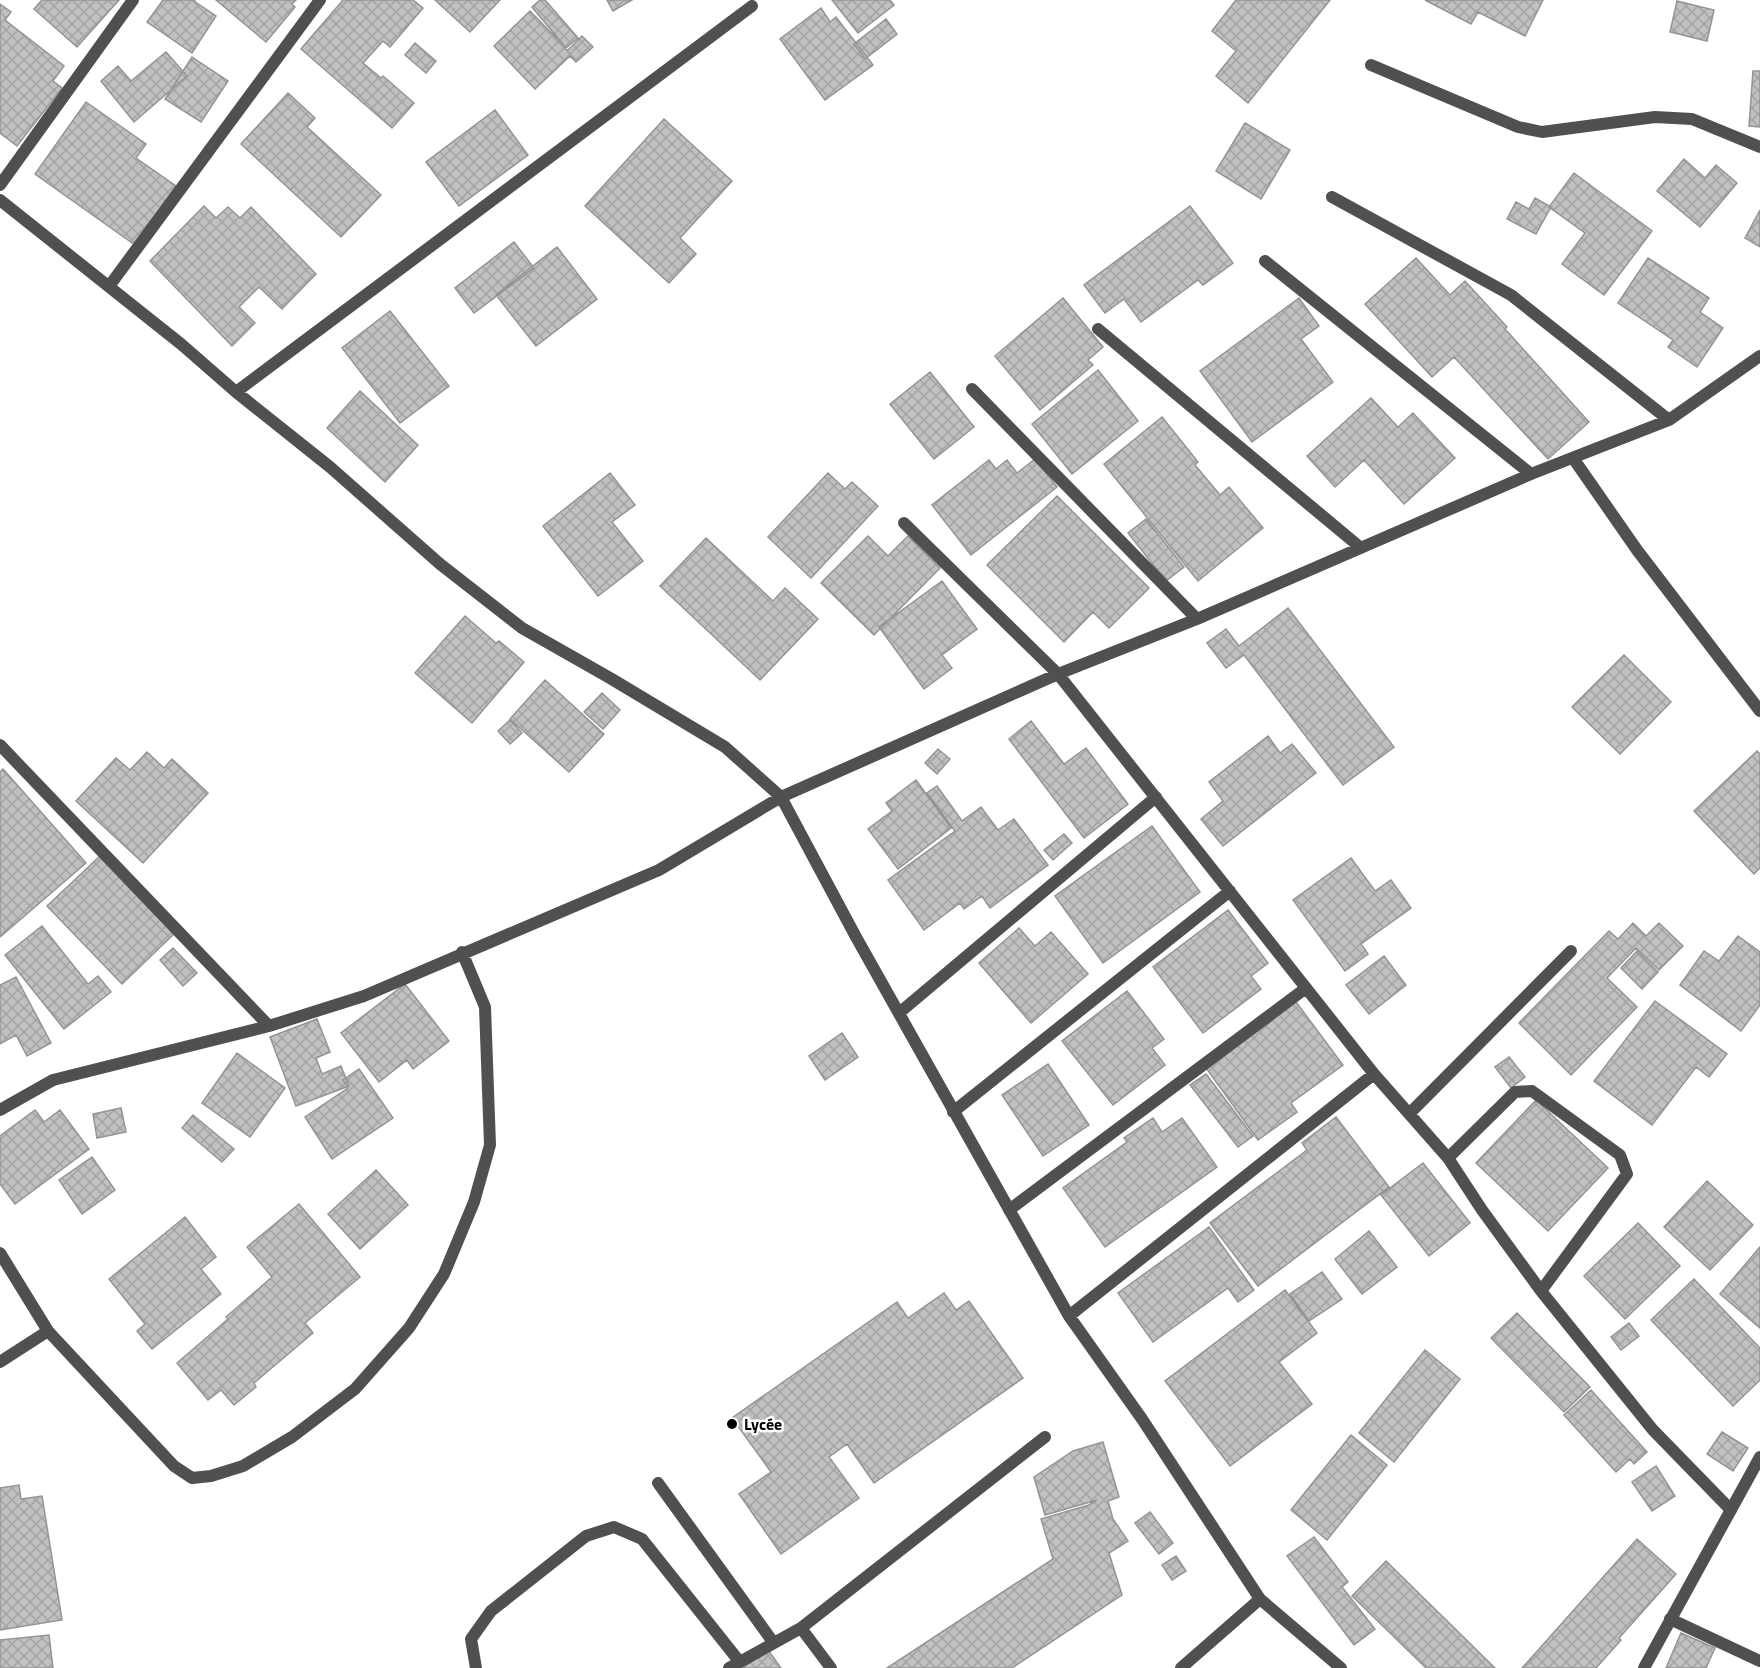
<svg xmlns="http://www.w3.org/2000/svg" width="1760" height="1668" viewBox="0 0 1760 1668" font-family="'Titillium Web',sans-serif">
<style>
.building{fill:url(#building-cross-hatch);stroke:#949494;stroke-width:1.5}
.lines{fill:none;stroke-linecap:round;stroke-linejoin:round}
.service{stroke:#505050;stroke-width:12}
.minor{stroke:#505050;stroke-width:12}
.tertiary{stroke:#505050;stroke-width:12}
.poi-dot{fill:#000;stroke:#fff;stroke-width:2}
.labels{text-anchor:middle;stroke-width:5;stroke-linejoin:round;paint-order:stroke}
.poi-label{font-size:16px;font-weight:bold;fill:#000;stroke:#fff;text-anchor:start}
</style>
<defs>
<pattern id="building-cross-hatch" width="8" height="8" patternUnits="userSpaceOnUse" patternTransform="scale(1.5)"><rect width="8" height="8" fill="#c0c0c0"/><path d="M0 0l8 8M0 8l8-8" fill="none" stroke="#a3a3a3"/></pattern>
</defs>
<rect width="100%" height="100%" fill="#fff"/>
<path class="building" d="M42,0H119L77,47L34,9Z
M163,0H195L194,1L216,16L192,53L147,22Z
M216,0H296L292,4L295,7L266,42Z
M343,0H413L423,8L390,47L383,41L363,63L381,78L383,76L414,103L392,128L301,49Z
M435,0H500L470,32Z
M540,0H545L578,38L566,48L532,7Z
M607,0H632L613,11Z
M832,0H890L894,5L858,33Z
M1236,0H1330L1248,103L1216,76L1236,51L1212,31Z
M1425,0H1543L1525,36L1478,12L1471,24Z
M1677,1L1714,10L1707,41L1670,32Z
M0,4L11,12L5,20L64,66L53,81L62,88L17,146L0,133Z
M821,8L830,22L836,17L873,65L825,100L780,39Z
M530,11L568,50L582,36L593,47L576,62L570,56L535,89L494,46Z
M886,19L897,34L865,59L854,44Z
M415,43L436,61L426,73L405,55Z
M166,52L187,76L134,122L101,81L118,66L131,81Z
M192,57L228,81L201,122L165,99Z
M1753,71H1760V127L1749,126Z
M288,93L315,118L307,127L381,195L341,237L241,144Z
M86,102L146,144L136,158L176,186L135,245L35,174Z
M495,110L528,155L459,206L426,162Z
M664,119L732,181L680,238L696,254L669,283L585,206Z
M1245,123L1290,150L1261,199L1216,171Z
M1684,159L1705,178L1716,165L1737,183L1700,227L1657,191Z
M1574,173L1652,231L1604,295L1562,264L1585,233L1549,207Z
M1535,198L1551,207L1536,234L1507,219L1516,202L1529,209Z
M204,206L216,218L228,207L240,218L251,207L316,274L282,309L259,287L239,307L255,323L232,346L150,261Z
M1190,206L1233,263L1203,285L1198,280L1141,322L1124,299L1105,313L1084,285Z
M1760,210V247L1745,238Z
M514,242L534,268L474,313L455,288Z
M557,247L597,299L536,346L496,295Z
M1416,258L1450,295L1465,281L1507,327L1505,329L1589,422L1548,459L1454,357L1432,377L1365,304Z
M1648,258L1709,298L1700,312L1723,328L1697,367L1668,347L1673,340L1618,303Z
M1063,298L1103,347L1088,360L1093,365L1040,410L995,356Z
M1299,298L1319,326L1301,339L1333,382L1252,442L1200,371Z
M390,311L449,386L400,423L342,348Z
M1098,370L1138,421L1072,474L1032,424Z
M930,372L974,427L934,459L890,404Z
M360,391L418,445L385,482L327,428Z
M1371,398L1398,427L1413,413L1455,458L1404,504L1364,460L1335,487L1307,456Z
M1162,417L1198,462L1195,465L1220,495L1229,487L1263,528L1198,581L1104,464Z
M1035,459L1057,487L971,555L932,505L989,460L996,469L1007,460L1017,473Z
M610,473L635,505L612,522L643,561L598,596L543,526Z
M828,473L845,489L852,482L878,506L811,578L768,537Z
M1057,496L1149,588L1109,628L1093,612L1064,642L987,565Z
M1146,519L1184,567L1166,581L1128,533Z
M868,536L888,556L908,536L940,568L874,635L821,583Z
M706,538L773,601L785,588L818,619L760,680L660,586Z
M942,581L977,629L942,655L952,668L924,689L879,627Z
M1288,608L1394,747L1343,785L1244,655L1226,668L1207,643L1226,629L1239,646Z
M465,616L496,643L499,641L524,662L472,723L415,673Z
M1624,655L1671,702L1620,754L1572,707Z
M545,680L604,734L569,772L510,719Z
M602,693L620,710L603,729L584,712Z
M510,720L522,733L510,744L498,731Z
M1031,721L1064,764L1086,748L1128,804L1084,838L1009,739Z
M1268,736L1280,753L1292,744L1316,773L1223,846L1201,819L1223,801L1209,782Z
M938,749L950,759L937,774L925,763Z
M1757,751L1760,754V868L1754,874L1694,811Z
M147,752L164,768L172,759L208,793L143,863L76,801L116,758L130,770Z
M3,769L86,863L0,937V772Z
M916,780L951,828L898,869L868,829L892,811L886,803Z
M937,786L962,821L981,807L998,830L1014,819L1048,865L990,908L982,896L964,909L960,903L924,930L888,880L955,831L927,793Z
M1152,826L1200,892L1103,963L1055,896Z
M1064,834L1072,843L1053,860L1044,850Z
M101,855L175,933L122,984L47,906Z
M1351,858L1375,891L1391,880L1411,908L1361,944L1368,954L1345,971L1293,900Z
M1228,910L1268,963L1251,976L1261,989L1203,1033L1153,967Z
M1633,923L1646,936L1659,923L1683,946L1659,970L1636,948L1607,978L1637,1007L1571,1075L1519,1023L1609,931L1618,939Z
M42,926L88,984L98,976L111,992L64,1029L5,955Z
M1019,928L1035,946L1051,932L1088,974L1031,1023L979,963Z
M1738,936L1760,952V1005L1741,1031L1680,985L1704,951L1719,961Z
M173,948L197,973L183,986L160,960Z
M1637,951L1658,972L1642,989L1621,968Z
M1384,956L1406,985L1369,1014L1346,985Z
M16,977L51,1043L27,1056L16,1035L0,1044V985Z
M405,984L449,1041L413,1069L407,1060L379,1082L341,1033Z
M1127,991L1164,1039L1152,1048L1165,1065L1113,1105L1062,1041Z
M1655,1001L1727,1054L1709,1077L1696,1067L1652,1125L1594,1081Z
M1296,1002L1343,1065L1291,1103L1297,1112L1258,1140L1206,1068Z
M317,1019L330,1052L316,1058L322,1074L341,1066L349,1086L296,1106L270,1037Z
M842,1033L858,1057L825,1080L809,1056Z
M237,1053L285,1088L250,1137L202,1103Z
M1509,1057L1525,1077L1511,1088L1495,1067Z
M1048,1064L1089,1125L1043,1156L1002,1095Z
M359,1069L393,1118L332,1159L305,1117L348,1088L343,1080Z
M1206,1074L1253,1136L1238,1147L1190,1085Z
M1536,1100L1608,1168L1548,1231L1476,1163Z
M121,1108L126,1132L97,1138L93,1114Z
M35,1110L44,1122L60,1110L89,1149L15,1204L0,1184V1136Z
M193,1115L234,1149L222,1162L182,1128Z
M1336,1117L1389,1187L1258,1286L1210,1223L1307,1150L1302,1143Z
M1153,1118L1162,1132L1182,1118L1217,1167L1105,1247L1063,1188L1127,1142L1124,1138Z
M92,1157L115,1190L82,1214L59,1180Z
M1423,1163L1470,1223L1429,1256L1381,1195Z
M376,1170L408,1205L360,1249L328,1214Z
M1707,1181L1753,1225L1710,1270L1664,1227Z
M299,1204L360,1277L305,1323L313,1333L254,1383L256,1387L234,1405L221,1390L208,1400L177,1363L228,1319L226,1317L272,1277L247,1247Z
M185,1217L216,1257L201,1269L221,1294L152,1349L137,1331L145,1324L109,1279Z
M1638,1223L1680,1266L1625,1319L1584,1276Z
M1209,1227L1254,1290L1238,1302L1228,1288L1153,1342L1118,1293Z
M1369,1231L1397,1267L1362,1294L1335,1259Z
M1760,1247V1328L1720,1294Z
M1322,1272L1342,1299L1309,1321L1290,1294Z
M1694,1279L1760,1348V1380L1733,1406L1651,1320Z
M1285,1290L1317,1333L1279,1362L1312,1404L1230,1466L1165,1381Z
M944,1293L956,1310L969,1301L1023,1378L874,1483L847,1444L829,1457L859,1498L781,1554L739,1494L771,1472L732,1418L897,1302L908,1318Z
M1517,1313L1590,1387L1564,1412L1491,1338Z
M1629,1323L1639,1336L1621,1350L1611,1337Z
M1425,1350L1460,1379L1394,1462L1359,1433Z
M1591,1390L1647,1452L1634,1464L1630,1459L1616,1472L1564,1415Z
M1722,1432L1748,1448L1733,1471L1707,1454Z
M1351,1435L1387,1465L1327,1540L1291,1510Z
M1103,1442L1119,1497L1108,1501L1113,1519L1128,1541L1109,1553L1122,1595L1012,1668H887L1053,1559L1041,1519L1089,1505L1097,1500L1045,1515L1034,1477L1073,1451Z
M1656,1466L1675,1496L1652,1511L1632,1482Z
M19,1485L21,1499L42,1496L62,1620L0,1630V1488Z
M1150,1512L1173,1543L1159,1554L1135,1523Z
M1314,1537L1348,1582L1342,1587L1375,1629L1354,1645L1287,1556Z
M1637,1539L1676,1574L1619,1638L1621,1640L1596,1668H1522Z
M1176,1556L1186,1571L1172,1580L1162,1565Z
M1386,1561L1495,1668H1426L1352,1596Z
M1681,1633L1715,1648L1706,1668H1666Z
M49,1635L53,1668H0V1640Z
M768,1650L781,1668H742Z"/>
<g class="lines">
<path class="service" d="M658,1483L773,1642
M801,1628L831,1668
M476,1668L471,1639L491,1611L586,1536L614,1527L642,1539L739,1661
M729,1668L801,1628L1045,1437"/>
<path class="minor" d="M1371,65L1518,127L1542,132L1655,117L1692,119L1760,147
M0,185L133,0
M1332,197L1511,295L1669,420
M0,200L181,344L236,392L330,467L440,564L522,628L610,678L725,747L781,797L856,937L1069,1316L1142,1419L1260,1599L1341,1668
M1265,261L1531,474
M110,285L320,0
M1098,329L1361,548
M972,389L1197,619
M236,392L752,6
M1573,458L1637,550L1760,711
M904,523L1058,674L1374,1074L1448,1158L1482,1210L1541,1291L1653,1430L1731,1510
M0,745L269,1026
M899,1013L1156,797
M0,1110L53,1080L269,1026L364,996L659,870L781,797L1058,674L1197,619L1531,474L1669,420L1760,356
M953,1112L1230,891
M1410,1113L1571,951
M1448,1158L1515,1092L1532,1091L1620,1155L1627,1174L1541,1291
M1009,1210L1306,988
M0,1253L48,1331L174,1466L192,1478L211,1476L243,1466L292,1437L355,1389L409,1328L444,1274L474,1202L490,1145L485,1007L462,952
M1069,1316L1374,1074
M0,1362L48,1331
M1670,1619L1760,1661
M1181,1668L1260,1599"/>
<path class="tertiary" d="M1644,1668L1760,1457"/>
</g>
<circle class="poi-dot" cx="732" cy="1424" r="6"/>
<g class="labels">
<g class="poi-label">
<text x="744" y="1430">Lycée</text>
</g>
</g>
</svg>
